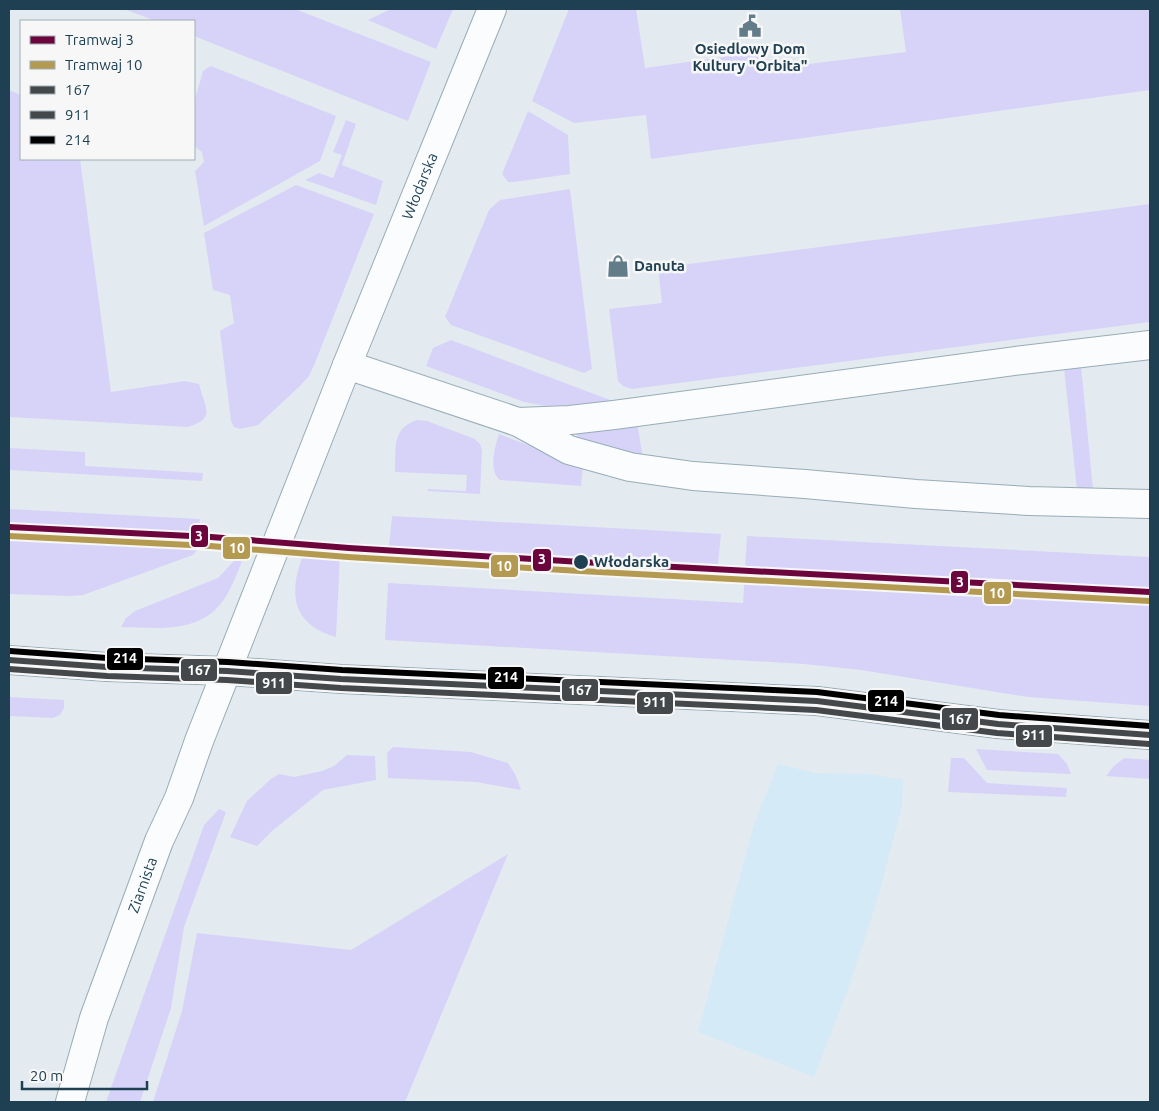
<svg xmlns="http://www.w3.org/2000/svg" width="1159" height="1111" viewBox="0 0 1159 1111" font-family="Ubuntu,sans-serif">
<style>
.built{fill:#d4eaf7}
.green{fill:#d7d3f8}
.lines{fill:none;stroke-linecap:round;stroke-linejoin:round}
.street-casing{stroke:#98acb6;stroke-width:30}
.secondary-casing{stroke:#98acb6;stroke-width:30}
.street{stroke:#fbfcfd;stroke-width:28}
.secondary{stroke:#fbfcfd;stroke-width:28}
.bus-1-casing{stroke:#f7f7f7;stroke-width:10}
.bus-2-casing{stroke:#f7f7f7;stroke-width:10}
.bus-3-casing{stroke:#f7f7f7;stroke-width:10}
.bus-1{stroke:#45484a;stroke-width:6}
.bus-2{stroke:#45484a;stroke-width:6}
.bus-3{stroke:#000;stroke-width:6}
.tram-1-casing{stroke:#f7f7f7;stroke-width:10}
.tram-2-casing{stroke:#f7f7f7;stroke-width:10}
.tram-1{stroke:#6d053d;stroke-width:6}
.tram-2{stroke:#b49a50;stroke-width:6}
.stop-dot{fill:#1e4052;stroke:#f7f7f7;stroke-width:2}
.labels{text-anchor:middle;stroke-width:5;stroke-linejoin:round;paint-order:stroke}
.poi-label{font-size:15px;font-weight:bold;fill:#1e4052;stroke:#f7f7f7}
.street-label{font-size:15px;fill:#1e4052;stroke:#f7f7f7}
.stop-label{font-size:15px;font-weight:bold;fill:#1e4052;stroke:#f7f7f7;text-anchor:start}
.line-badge{stroke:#f7f7f7;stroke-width:2}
.badge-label{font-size:14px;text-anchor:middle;font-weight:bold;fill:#fff}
</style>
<rect width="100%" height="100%" fill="#e3ebf0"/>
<path class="built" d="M778,764L815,773L870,774L903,780L902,806L878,898L847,992L814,1077L698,1032L754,824Z"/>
<path class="green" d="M124,9H295L431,62L408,121L194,36V21H156Z
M391,9H453L436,49L368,20Z
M569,9H636L645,68L765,51L768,69L906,52L900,9H1150V90L651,159L646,115L574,123L532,101Z
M211,66L336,116L320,161L204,226L195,171L204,162L202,152L194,146V103L203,71Z
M9,90L21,95V159H80L111,392L185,381L199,384C205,408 217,419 187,427L9,417Z
M528,111L568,135L570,174L514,182H508L502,174Z
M346,120L356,124L342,165L383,181L376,205L305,180L319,173L333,178L342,155L333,152Z
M296,185L374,214L315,363L309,376L300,386L258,425L240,429L234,427L231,421L220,331L234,323L230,295L213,290L204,233Z
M570,189L592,369L584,373L451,325L445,317L489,210L500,200Z
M1150,204V322L632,389L623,386L618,381L609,309L662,303L658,268Z
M451,340L618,403L546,406L524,402L426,366L433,348Z
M1081,365L1093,490H1077L1064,368Z
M417,420L427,421L475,439L480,444L482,451L480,494L427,491L428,489L466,491L467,475L395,472C396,450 391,428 417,420Z
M637,422L643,459L578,440L576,433L577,430Z
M499,434L583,466L581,486L500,480C488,471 495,446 499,434Z
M9,448L85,452V466L203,473L202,481L9,470Z
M9,509L200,519L198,549L193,555L83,595L71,596L9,594Z
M392,516L721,534L718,564L389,546Z
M747,536L1150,557V706L1028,697L861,670L804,664L385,640L388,583L743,603Z
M236,549H247C241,562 237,576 230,589C208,635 163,628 121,627L126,618L135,611L218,578L234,561Z
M304,553L340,555L336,637C291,624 288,592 304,553Z
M9,697L64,700V708L60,715L53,718L9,716Z
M393,747L471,752L508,763L516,776L521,790L476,782L388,778L387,753Z
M976,749L1058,754L1067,764L1071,774L987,770Z
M347,755L375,756L376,780L323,790L272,831L257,846L230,837L247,801L271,779L279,774L294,777L322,771L334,766Z
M951,758H964L987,783L1067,788L1066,797L948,792Z
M1124,758L1150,760V779L1106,776L1113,767Z
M219,809L226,812L184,927L171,1008L140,1102H106L204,825Z
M508,854L405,1102H153L182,1011L197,933L351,950Z"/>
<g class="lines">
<defs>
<g id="street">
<path d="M347,365L518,422L569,450L630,467L693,476L805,484L916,494L1029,501L1150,504"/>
<path d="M518,422L570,420L614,415L1015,361L1150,345"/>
<path id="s1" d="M70,1102L94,1018L159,841L179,798L199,741L347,365L492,9"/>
</g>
<path id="secondary" d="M9,660L107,667L227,671L341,679L817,701L998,724L1150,735"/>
</defs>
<use href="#street" class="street-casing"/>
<use href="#secondary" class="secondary-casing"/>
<use href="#street" class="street"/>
<use href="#secondary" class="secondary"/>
<defs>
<path id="bus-1" d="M9,660L107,667L227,671L341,679L817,701L998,724L1150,735"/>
<path id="bus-2" d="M9,669L107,676L227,680L341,688L816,710L997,733L1149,744"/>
<path id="bus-3" d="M10,651L107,658L228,662L342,670L817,692L999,715L1150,726"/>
</defs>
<use href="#bus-1" class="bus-1-casing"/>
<use href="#bus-2" class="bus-2-casing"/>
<use href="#bus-3" class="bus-3-casing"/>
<use href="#bus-1" class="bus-1"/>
<use href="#bus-2" class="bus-2"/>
<use href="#bus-3" class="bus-3"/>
<defs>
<path id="tram-1" d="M9,527L211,537L349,548L581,562L1150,592"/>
<path id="tram-2" d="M9,536L210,546L348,557L580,571L1150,601"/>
</defs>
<use href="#tram-1" class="tram-1-casing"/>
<use href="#tram-2" class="tram-2-casing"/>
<use href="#tram-1" class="tram-1"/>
<use href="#tram-2" class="tram-2"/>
</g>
<defs>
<symbol id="civic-bare" viewBox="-9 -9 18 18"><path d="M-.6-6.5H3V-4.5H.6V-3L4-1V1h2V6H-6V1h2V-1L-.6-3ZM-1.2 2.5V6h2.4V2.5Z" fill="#637c89" stroke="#f7f7f7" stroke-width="2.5" paint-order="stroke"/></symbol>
<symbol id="shop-bare" viewBox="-9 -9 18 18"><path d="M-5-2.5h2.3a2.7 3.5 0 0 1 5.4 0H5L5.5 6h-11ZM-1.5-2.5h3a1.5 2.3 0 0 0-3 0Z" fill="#637c89" stroke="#f7f7f7" stroke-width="2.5" paint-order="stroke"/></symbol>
</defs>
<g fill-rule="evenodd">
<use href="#civic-bare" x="734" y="10" width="32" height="32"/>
<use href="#shop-bare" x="602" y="250" width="32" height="32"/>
</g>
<circle class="stop-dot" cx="581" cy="562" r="8"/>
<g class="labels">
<g class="poi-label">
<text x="750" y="54">Osiedlowy Dom<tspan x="750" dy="17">Kultury "Orbita"</tspan></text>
<text x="634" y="271" text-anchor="start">Danuta</text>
</g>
<g class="street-label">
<text dy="5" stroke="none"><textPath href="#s1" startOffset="981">Włodarska</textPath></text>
<text dy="5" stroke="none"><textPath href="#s1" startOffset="229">Ziarnista</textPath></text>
</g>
<g class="stop-label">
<text x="594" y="567">Włodarska</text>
</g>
</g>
<g class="line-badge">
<rect x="190" y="524" width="19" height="24" rx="5" fill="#6d053d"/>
<rect x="222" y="536" width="29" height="24" rx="5" fill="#b49a50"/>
<rect x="532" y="548" width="20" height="24" rx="5" fill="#6d053d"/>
<rect x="490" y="554" width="29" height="24" rx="5" fill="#b49a50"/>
<rect x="950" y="570" width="19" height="24" rx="5" fill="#6d053d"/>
<rect x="983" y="581" width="29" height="24" rx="5" fill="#b49a50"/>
<rect x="106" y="647" width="38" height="24" rx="5" fill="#000"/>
<rect x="180" y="658" width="38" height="24" rx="5" fill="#45484a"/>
<rect x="487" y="666" width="38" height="24" rx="5" fill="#000"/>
<rect x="255" y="671" width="38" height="24" rx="5" fill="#45484a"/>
<rect x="561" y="678" width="38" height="24" rx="5" fill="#45484a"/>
<rect x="867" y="689" width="38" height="24" rx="5" fill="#000"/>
<rect x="636" y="691" width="38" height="24" rx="5" fill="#45484a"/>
<rect x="941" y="707" width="38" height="24" rx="5" fill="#45484a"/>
<rect x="1015" y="724" width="38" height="24" rx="5" fill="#45484a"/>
</g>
<g class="badge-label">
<text x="199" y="541">3</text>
<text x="237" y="553">10</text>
<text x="542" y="564">3</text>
<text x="504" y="571">10</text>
<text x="960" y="587">3</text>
<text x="997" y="598">10</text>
<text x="125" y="663">214</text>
<text x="199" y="675">167</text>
<text x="506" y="682">214</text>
<text x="274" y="688">911</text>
<text x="580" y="695">167</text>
<text x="886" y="706">214</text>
<text x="655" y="707">911</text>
<text x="960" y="724">167</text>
<text x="1034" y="740">911</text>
</g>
<rect width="1159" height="1111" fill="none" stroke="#1e4052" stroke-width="20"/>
<rect x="20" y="20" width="175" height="140" fill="#f7f7f7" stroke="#a0aeb5"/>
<rect x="30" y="36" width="25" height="8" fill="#6d053d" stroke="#a0aeb5"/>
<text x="65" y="45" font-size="15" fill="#1e4052">Tramwaj 3</text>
<rect x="30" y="61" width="25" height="8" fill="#b49a50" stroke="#a0aeb5"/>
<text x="65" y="70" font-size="15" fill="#1e4052">Tramwaj 10</text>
<rect x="30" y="86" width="25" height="8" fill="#45484a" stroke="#a0aeb5"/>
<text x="65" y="95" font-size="15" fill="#1e4052">167</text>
<rect x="30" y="111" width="25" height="8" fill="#45484a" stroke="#a0aeb5"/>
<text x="65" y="120" font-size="15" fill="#1e4052">911</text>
<rect x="30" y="136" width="25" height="8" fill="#000000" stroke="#a0aeb5"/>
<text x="65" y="145" font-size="15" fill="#1e4052">214</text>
<path d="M22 1081v8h125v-8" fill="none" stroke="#1e4052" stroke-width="2.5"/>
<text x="30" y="1081" font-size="15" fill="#1e4052" stroke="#f7f7f7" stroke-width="4" paint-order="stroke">20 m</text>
</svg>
